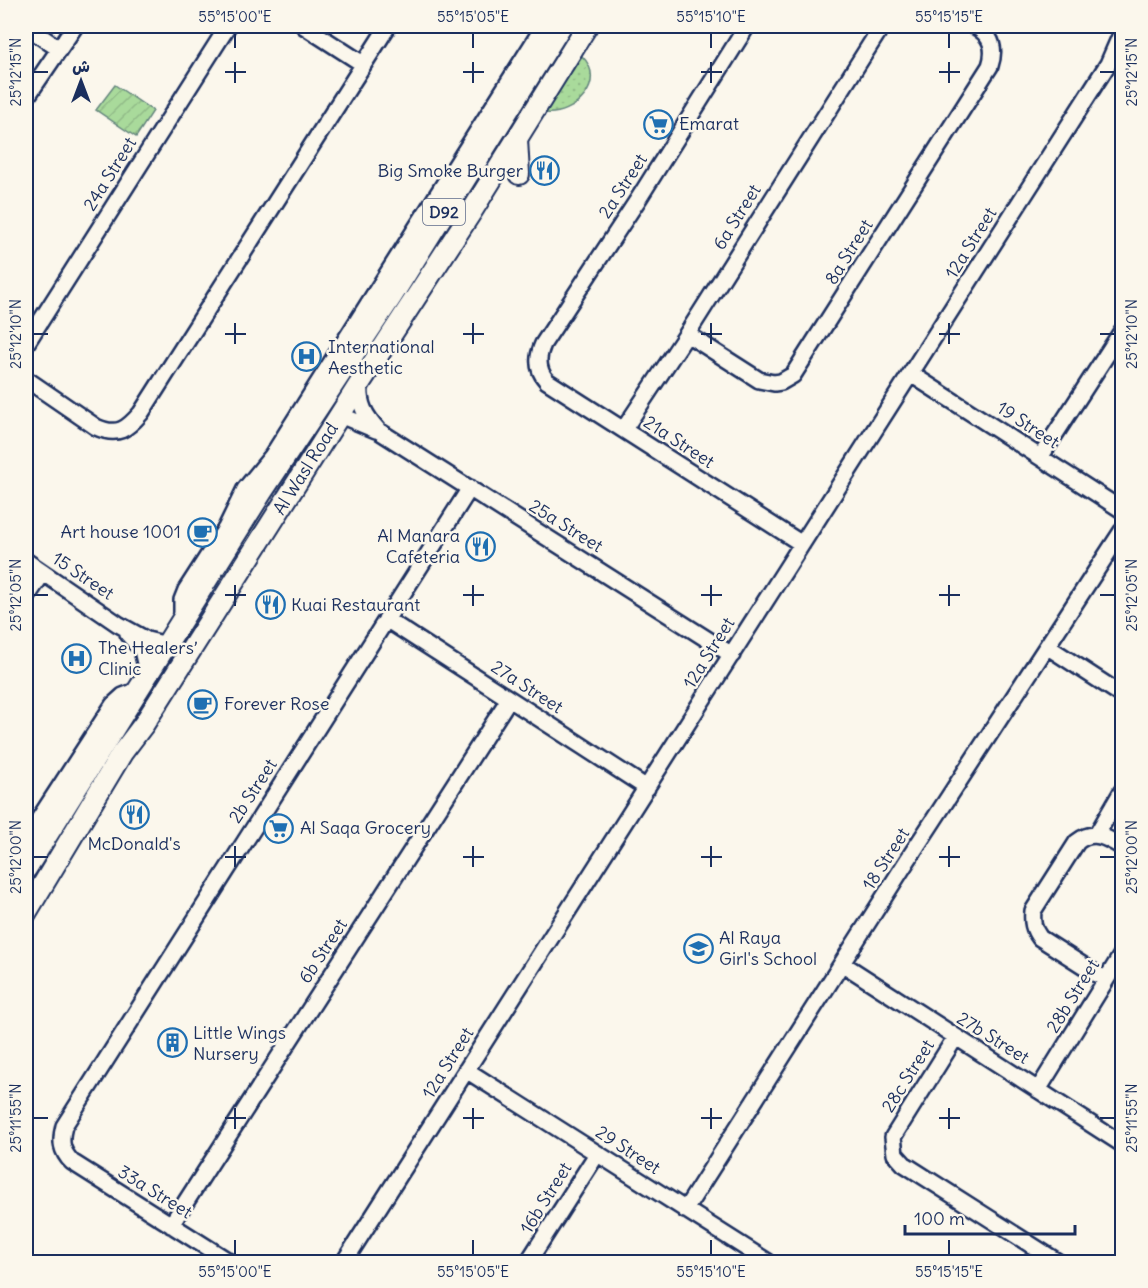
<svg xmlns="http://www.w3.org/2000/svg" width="1148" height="1288" viewBox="0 0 1148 1288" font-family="Delius,'Playpen Sans Arabic',sans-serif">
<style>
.grass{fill:url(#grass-dots);stroke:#62847c;stroke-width:1.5}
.garden{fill:url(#garden-furrows);stroke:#62847c;stroke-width:1.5}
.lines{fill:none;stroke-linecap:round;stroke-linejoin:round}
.minor-casing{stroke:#1b2f5e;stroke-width:20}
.major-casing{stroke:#1b2f5e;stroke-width:24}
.minor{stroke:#fbf7ec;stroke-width:15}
.major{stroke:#fbf7ec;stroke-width:20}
.ticks{fill:none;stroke:#1b2f5e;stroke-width:2}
.labels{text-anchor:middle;stroke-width:5;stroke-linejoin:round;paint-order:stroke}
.shield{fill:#fbf7ec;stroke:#5e6b89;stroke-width:1.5}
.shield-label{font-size:16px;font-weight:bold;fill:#1b2f5e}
.poi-label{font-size:18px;fill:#1b2f5e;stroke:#fbf7ec;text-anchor:start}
.street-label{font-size:18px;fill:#1b2f5e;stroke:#fbf7ec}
.neatline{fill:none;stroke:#1b2f5e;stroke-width:2}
.ticks-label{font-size:15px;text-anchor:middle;fill:#1b2f5e}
</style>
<defs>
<pattern id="grass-dots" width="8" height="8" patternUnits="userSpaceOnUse" patternTransform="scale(1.5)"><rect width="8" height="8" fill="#a9da9b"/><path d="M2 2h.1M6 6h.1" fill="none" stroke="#91bb88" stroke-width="1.8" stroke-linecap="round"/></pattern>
<pattern id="garden-furrows" width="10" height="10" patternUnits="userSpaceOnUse" patternTransform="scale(1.5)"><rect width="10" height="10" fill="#a9da9b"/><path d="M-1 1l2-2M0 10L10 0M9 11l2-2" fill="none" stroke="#91bb88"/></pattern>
</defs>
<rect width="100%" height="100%" fill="#fbf7ec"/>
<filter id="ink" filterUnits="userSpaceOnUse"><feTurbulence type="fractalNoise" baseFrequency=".0167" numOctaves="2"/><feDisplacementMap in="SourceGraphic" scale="12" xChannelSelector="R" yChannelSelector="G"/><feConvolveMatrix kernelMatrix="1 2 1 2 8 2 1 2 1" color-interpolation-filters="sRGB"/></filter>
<g filter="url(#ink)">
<path class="grass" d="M582,56C608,82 575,117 544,113Z"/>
<path class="garden" d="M115,85L153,111L136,137L96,110Z"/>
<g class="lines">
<defs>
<path id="minor" d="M26,26L59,49
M304,26L363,64
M747,26L639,198L543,344C537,357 537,370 547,381L802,544
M26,98L75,26
M687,334L759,380L774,383L781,382L793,375L990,66C996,48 991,35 975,26
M26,344L228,26
M911,374L1122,510
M26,379L96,427C118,437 127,429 141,413L388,26
M360,383C358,404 365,416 379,431L732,655
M340,415L376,430
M624,429L687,334L882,26
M1041,456L1122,331
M26,561L118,624L147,640L167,645
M26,598L43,573
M182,619V600L186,590L226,528L245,489L272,456L544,26
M386,619L647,788
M128,634L142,650L148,676
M1048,647L1122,695
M1097,834L1122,791
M26,839L113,705L123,696L141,689
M843,964L1122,1144
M1106,980L1040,938C1033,929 1032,922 1033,911L1077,842C1093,829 1106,837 1122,847
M955,1038L893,1137L895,1154L904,1164L1058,1262
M466,1070L768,1262
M1038,1090L1122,954
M685,1210L907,861L1122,531
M171,1225L509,699
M230,1262L72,1162C61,1151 60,1141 64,1126L470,488
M344,1262L1108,64L1122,32
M528,1262L597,1154"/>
<g id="major">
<path d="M517,139L519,174"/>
<path d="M26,869L262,492L392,296L561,26"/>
<path id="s1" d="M26,913L122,753L144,724L360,383L472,211L587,26"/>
</g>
</defs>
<use href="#minor" class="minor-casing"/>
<use href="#major" class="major-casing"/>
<use href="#minor" class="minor"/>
<use href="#major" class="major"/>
</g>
</g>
<path class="ticks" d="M235,33V48M473,33V48M711,33V48M949,33V48M235,62V83M473,62V83M711,62V83M949,62V83M33,72H48M225,72H246M463,72H484M701,72H722M939,72H960M1100,72H1115M235,323V344M473,323V344M711,323V344M949,323V344M33,334H48M225,334H246M463,334H484M701,334H722M939,334H960M1100,334H1115M235,585V606M473,585V606M711,585V606M949,585V606M33,595H48M225,595H246M463,595H484M701,595H722M939,595H960M1100,595H1115M235,846V867M473,846V867M711,846V867M949,846V867M33,857H48M225,857H246M463,857H484M701,857H722M939,857H960M1100,857H1115M235,1108V1129M473,1108V1129M711,1108V1129M949,1108V1129M33,1118H48M225,1118H246M463,1118H484M701,1118H722M939,1118H960M1100,1118H1115M235,1240V1255M473,1240V1255M711,1240V1255M949,1240V1255"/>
<defs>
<symbol id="supermarket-ring" viewBox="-11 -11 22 22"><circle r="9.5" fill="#fbf7ec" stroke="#1f6fb2" stroke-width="1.5"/><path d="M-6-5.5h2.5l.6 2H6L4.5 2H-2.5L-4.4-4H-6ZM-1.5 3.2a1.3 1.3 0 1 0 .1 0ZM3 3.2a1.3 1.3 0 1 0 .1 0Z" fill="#1f6fb2"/></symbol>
<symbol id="restaurant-ring" viewBox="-11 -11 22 22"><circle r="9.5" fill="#fbf7ec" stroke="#1f6fb2" stroke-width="1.5"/><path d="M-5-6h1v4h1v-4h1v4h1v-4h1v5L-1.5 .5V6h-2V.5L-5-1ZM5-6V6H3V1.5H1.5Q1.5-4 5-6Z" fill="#1f6fb2"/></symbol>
<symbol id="hospital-ring" viewBox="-11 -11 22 22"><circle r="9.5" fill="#fbf7ec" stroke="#1f6fb2" stroke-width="1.5"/><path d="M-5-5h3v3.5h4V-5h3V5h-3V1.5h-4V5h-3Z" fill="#1f6fb2"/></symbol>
<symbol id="cafe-ring" viewBox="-11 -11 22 22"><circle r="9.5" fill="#fbf7ec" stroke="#1f6fb2" stroke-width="1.5"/><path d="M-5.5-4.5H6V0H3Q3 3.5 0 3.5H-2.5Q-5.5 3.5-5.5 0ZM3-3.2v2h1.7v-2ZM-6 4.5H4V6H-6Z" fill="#1f6fb2"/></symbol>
<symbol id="school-ring" viewBox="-11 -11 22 22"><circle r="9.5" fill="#fbf7ec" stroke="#1f6fb2" stroke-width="1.5"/><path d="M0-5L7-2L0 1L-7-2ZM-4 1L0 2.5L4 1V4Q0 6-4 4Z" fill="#1f6fb2"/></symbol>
<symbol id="building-ring" viewBox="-11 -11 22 22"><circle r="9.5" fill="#fbf7ec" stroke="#1f6fb2" stroke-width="1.5"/><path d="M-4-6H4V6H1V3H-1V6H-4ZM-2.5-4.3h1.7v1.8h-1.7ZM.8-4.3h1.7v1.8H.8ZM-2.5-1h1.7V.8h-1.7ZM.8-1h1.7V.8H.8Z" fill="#1f6fb2"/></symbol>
</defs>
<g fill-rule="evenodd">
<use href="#supermarket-ring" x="642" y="108" width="33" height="33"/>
<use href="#restaurant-ring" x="528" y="154" width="33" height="33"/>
<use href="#hospital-ring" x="290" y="340" width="33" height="33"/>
<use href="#cafe-ring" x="186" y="516" width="33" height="33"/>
<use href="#restaurant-ring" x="464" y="530" width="33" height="33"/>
<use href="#restaurant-ring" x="254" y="588" width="33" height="33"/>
<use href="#hospital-ring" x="60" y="642" width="33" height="33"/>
<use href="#cafe-ring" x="186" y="688" width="33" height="33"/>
<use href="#restaurant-ring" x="118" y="798" width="33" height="33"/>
<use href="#supermarket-ring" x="262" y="812" width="33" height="33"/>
<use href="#school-ring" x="682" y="932" width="33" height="33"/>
<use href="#building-ring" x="156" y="1026" width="33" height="33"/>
</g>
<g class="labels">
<rect class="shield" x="423" y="199" width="42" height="26" rx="4.5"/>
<g class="shield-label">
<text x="444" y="218">D92</text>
</g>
<g class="poi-label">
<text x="679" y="130">Emarat</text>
<text x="523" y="177" text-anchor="end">Big Smoke Burger</text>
<text x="328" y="353">International<tspan x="328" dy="21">Aesthetic</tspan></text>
<text x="181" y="538" text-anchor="end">Art house 1001</text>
<text x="460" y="542" text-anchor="end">Al Manara<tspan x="460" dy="21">Cafeteria</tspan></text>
<text x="291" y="611">Kuai Restaurant</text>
<text x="98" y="654">The Healers’<tspan x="98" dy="21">Clinic</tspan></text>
<text x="224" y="710">Forever Rose</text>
<text x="300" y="834">Al Saqa Grocery</text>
<text x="134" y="850" text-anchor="middle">McDonald's</text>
<text x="719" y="944">Al Raya<tspan x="719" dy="21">Girl's School</tspan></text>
<text x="193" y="1039">Little Wings<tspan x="193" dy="21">Nursery</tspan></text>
</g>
<g class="street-label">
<text transform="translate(110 174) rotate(-58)" y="6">24a Street</text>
<text transform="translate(623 186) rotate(-57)" y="6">2a Street</text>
<text transform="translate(737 217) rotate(-58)" y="6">6a Street</text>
<text transform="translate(971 243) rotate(-58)" y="6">12a Street</text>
<text transform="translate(849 252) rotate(-58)" y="6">8a Street</text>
<text transform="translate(1028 425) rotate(33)" y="6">19 Street</text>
<text transform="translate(679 442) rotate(33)" y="6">21a Street</text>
<text dy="6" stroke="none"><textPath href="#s1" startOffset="525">Al Wasl Road</textPath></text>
<text transform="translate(566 526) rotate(32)" y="6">25a Street</text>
<text transform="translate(83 576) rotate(34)" y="6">15 Street</text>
<text transform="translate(709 653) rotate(-58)" y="6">12a Street</text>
<text transform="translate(527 687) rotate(33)" y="6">27a Street</text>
<text transform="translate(253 791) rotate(-57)" y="6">2b Street</text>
<text transform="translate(886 859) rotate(-57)" y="6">18 Street</text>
<text transform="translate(323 951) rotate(-57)" y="6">6b Street</text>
<text transform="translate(1073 996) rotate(-58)" y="6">28b Street</text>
<text transform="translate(993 1038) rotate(32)" y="6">27b Street</text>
<text transform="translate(448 1063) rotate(-58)" y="6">12a Street</text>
<text transform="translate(908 1076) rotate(-58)" y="6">28c Street</text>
<text transform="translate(628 1150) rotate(33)" y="6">29 Street</text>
<text transform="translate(155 1192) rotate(32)" y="6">33a Street</text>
<text transform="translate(546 1198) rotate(-58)" y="6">16b Street</text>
</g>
</g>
<rect width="1148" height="1288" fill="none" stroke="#fbf7ec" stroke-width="66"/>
<g transform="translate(81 81)" stroke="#fbf7ec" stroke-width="4.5" paint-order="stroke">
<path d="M0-4.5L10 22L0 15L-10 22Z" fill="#1b2f5e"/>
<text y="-9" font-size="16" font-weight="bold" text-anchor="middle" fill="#1b2f5e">ش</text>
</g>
<path d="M905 1225v9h170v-9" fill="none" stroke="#1b2f5e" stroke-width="3"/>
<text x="914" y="1225" font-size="18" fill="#1b2f5e" stroke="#fbf7ec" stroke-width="4.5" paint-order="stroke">100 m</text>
<rect x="33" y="33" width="1082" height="1222" class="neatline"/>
<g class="ticks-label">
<text x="235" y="22">55°15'00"E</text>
<text x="473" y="22">55°15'05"E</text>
<text x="711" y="22">55°15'10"E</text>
<text x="949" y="22">55°15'15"E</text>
<text transform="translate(16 72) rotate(-90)" y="5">25°12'15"N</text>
<text transform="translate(1132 72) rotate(-90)" y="5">25°12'15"N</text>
<text transform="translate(16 334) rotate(-90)" y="5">25°12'10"N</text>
<text transform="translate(1132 334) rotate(-90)" y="5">25°12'10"N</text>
<text transform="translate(16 595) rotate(-90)" y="5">25°12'05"N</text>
<text transform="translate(1132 595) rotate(-90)" y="5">25°12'05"N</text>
<text transform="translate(16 857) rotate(-90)" y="5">25°12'00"N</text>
<text transform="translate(1132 857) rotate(-90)" y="5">25°12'00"N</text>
<text transform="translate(16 1118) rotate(-90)" y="5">25°11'55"N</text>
<text transform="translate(1132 1118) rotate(-90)" y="5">25°11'55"N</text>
<text x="235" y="1277">55°15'00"E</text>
<text x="473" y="1277">55°15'05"E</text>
<text x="711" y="1277">55°15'10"E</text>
<text x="949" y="1277">55°15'15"E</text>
</g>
</svg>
